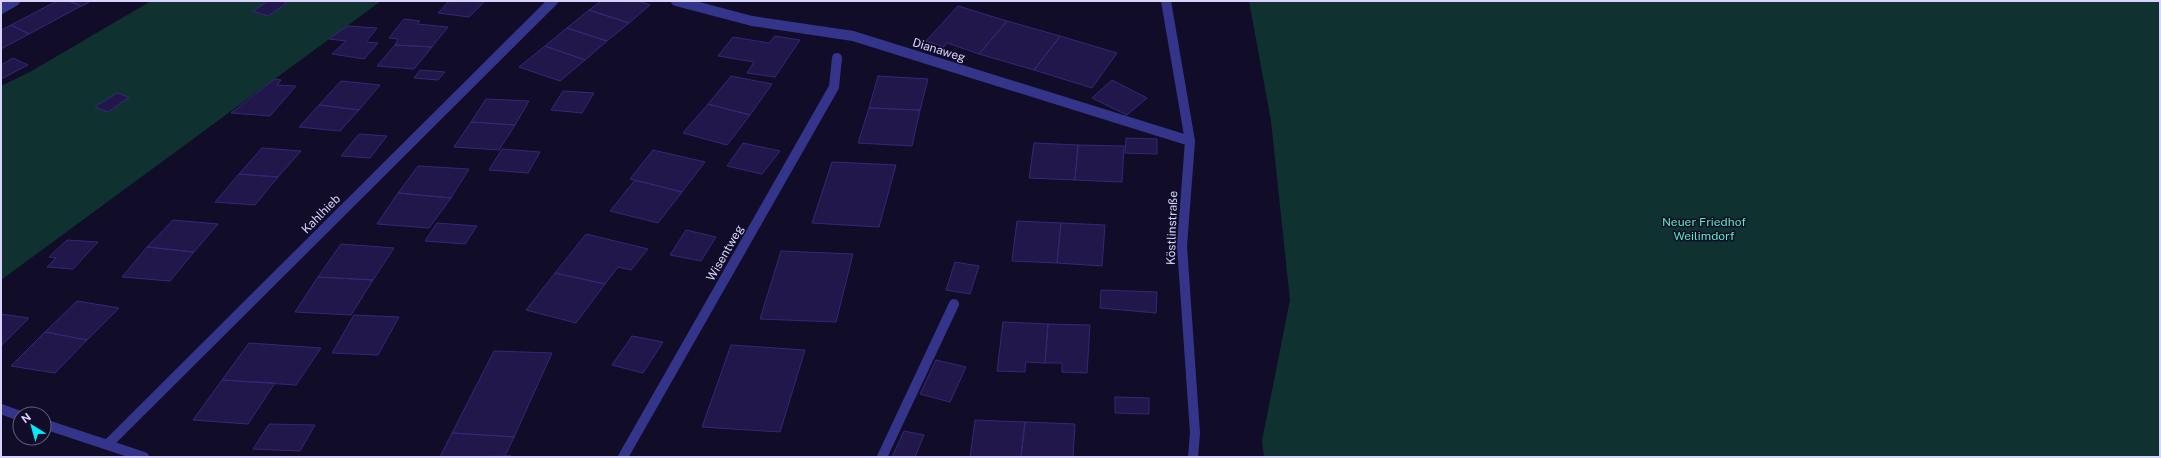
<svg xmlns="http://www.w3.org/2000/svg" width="2161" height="458" viewBox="0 0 2161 458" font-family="'Public Sans',sans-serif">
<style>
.green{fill:#0f3230}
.building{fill:#21174a;stroke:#352778}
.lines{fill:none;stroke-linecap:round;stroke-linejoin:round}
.lane{stroke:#35348b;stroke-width:10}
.street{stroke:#35348b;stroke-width:10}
.labels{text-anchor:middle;stroke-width:3;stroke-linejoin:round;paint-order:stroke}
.street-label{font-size:12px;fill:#d8d4ff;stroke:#110d28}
.park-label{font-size:12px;fill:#54eac2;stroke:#110d28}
</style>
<rect width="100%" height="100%" fill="#110d28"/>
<path class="green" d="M151,1H381L1,280V86L30,72Z
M1249,1H2160V457H1264L1262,441L1290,300L1271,121Z"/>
<path class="building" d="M57,1H68L81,6L29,34L11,25Z
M69,1H91L82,6Z
M268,1H281L287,3L268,16L253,11Z
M449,1H485L469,17L438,13Z
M601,1H638L650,5L629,23L589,10Z
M958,6L1007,21L979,54L947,43L944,47L926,41Z
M589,10L629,23L607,41L567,28Z
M404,19L420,21L417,24L448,27L432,47L395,45L398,39L389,38Z
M1007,21L1060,36L1034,70L979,54Z
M11,25L29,34L1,49V30Z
M347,26L377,28L366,42L378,43L364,59L332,54L346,41L329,39Z
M567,28L607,41L585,60L545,46Z
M775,36L800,40L775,77L747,73L754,62L718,56L733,37L769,43Z
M1060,36L1117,53L1092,88L1034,70Z
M395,45L432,47L414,69L377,66Z
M545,46L585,60L560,81L519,67Z
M13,58L28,65L3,78L1,77V65Z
M420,70L445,72L438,80L414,78Z
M731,76L772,84L750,115L708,104Z
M878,76L928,79L920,110L869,108Z
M275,79L281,80L277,85L296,86L270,116L231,113Z
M1112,80L1147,98L1127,115L1092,98Z
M341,81L380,85L359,110L319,105Z
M563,91L594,93L582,113L551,110Z
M117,93L129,97L108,112L95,107Z
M486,99L529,101L515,125L471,122Z
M708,104L750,115L727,145L683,133Z
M319,105L359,110L340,131L299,127Z
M869,108L920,110L912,146L858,143Z
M471,122L515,125L499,150L454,147Z
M359,134L387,136L370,158L341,156Z
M1126,138L1157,139V154L1125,153Z
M743,143L780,151L762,174L727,166Z
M1034,143L1078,145L1075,180L1029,178Z
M1078,145L1124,146L1122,182L1075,180Z
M262,148L301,151L278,177L239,174Z
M502,149L540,152L528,173L489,170Z
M653,150L705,162L682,192L630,179Z
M832,162L896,165L879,227L812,223Z
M418,166L469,169L451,198L398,193Z
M239,174L278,177L255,205L215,202Z
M635,180L682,192L658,223L610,211Z
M398,193L451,198L429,228L377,224Z
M173,220L218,224L194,252L147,247Z
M1017,221L1061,223L1057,263L1012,261Z
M437,223L477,226L465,244L425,241Z
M1061,223L1105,225L1102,266L1057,263Z
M686,230L716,237L701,261L670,255Z
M586,234L648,249L631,270L618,267L605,284L555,273Z
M67,240L98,242L73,269L47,267L56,258L49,257Z
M341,244L394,248L373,280L318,277Z
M147,247L194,252L170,281L122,277Z
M781,251L853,254L836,322L760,319Z
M955,262L979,266L970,294L946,290Z
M555,273L605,284L576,323L526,310Z
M318,277L373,280L351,315L295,312Z
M1101,290L1157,292L1156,313L1100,308Z
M77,301L119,308L87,340L45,332Z
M1,314L29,318L1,346Z
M354,315L399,317L378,355L332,353Z
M1003,322L1048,324L1045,363L1026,362L1025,372L997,371Z
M1048,324L1090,325L1087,373L1062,372V363H1045Z
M45,332L87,340L55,373L11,366Z
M632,336L663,342L643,373L612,365Z
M249,343L321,348L296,385L222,380Z
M731,345L805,350L780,432L702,427Z
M494,351L552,353L514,437L452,433Z
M936,360L966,367L950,402L920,394Z
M222,380L275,383L248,424L193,420Z
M1115,397L1149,398V414L1115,413Z
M975,420L1025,422L1021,457H970Z
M1025,422L1075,424L1073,457H1021Z
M269,424L315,425L300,451L253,449Z
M904,431L924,435L915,457H892Z
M452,433L514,437L505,456H511L440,457Z"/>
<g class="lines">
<path class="lane" d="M882,457L954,304"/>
<path class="street" d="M676,1L752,21L853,36L1190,141
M1166,1L1190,141L1182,246L1195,433L1193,457
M1,9L15,1
M1,409L20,416
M44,424L144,457
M107,445L553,1
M623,457L834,87L837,58"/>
</g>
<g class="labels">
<g class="street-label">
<text transform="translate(939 50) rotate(17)" y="4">Dianaweg</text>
<text transform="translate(321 214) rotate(-45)" y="4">Kahlhieb</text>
<text transform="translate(1172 228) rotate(-88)" y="4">Köstlinstraße</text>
<text transform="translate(725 253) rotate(-60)" y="4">Wisentweg</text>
</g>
<g class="park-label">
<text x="1704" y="226">Neuer Friedhof<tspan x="1704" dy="14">Weilimdorf</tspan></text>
</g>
</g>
<rect width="2161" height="458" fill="none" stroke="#d8d4ff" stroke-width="4"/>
<g transform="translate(32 426) rotate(323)"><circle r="19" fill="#110d28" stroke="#615d7e"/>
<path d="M0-3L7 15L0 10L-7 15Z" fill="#00ebff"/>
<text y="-6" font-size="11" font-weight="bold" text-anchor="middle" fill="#d8d4ff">N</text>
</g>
</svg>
